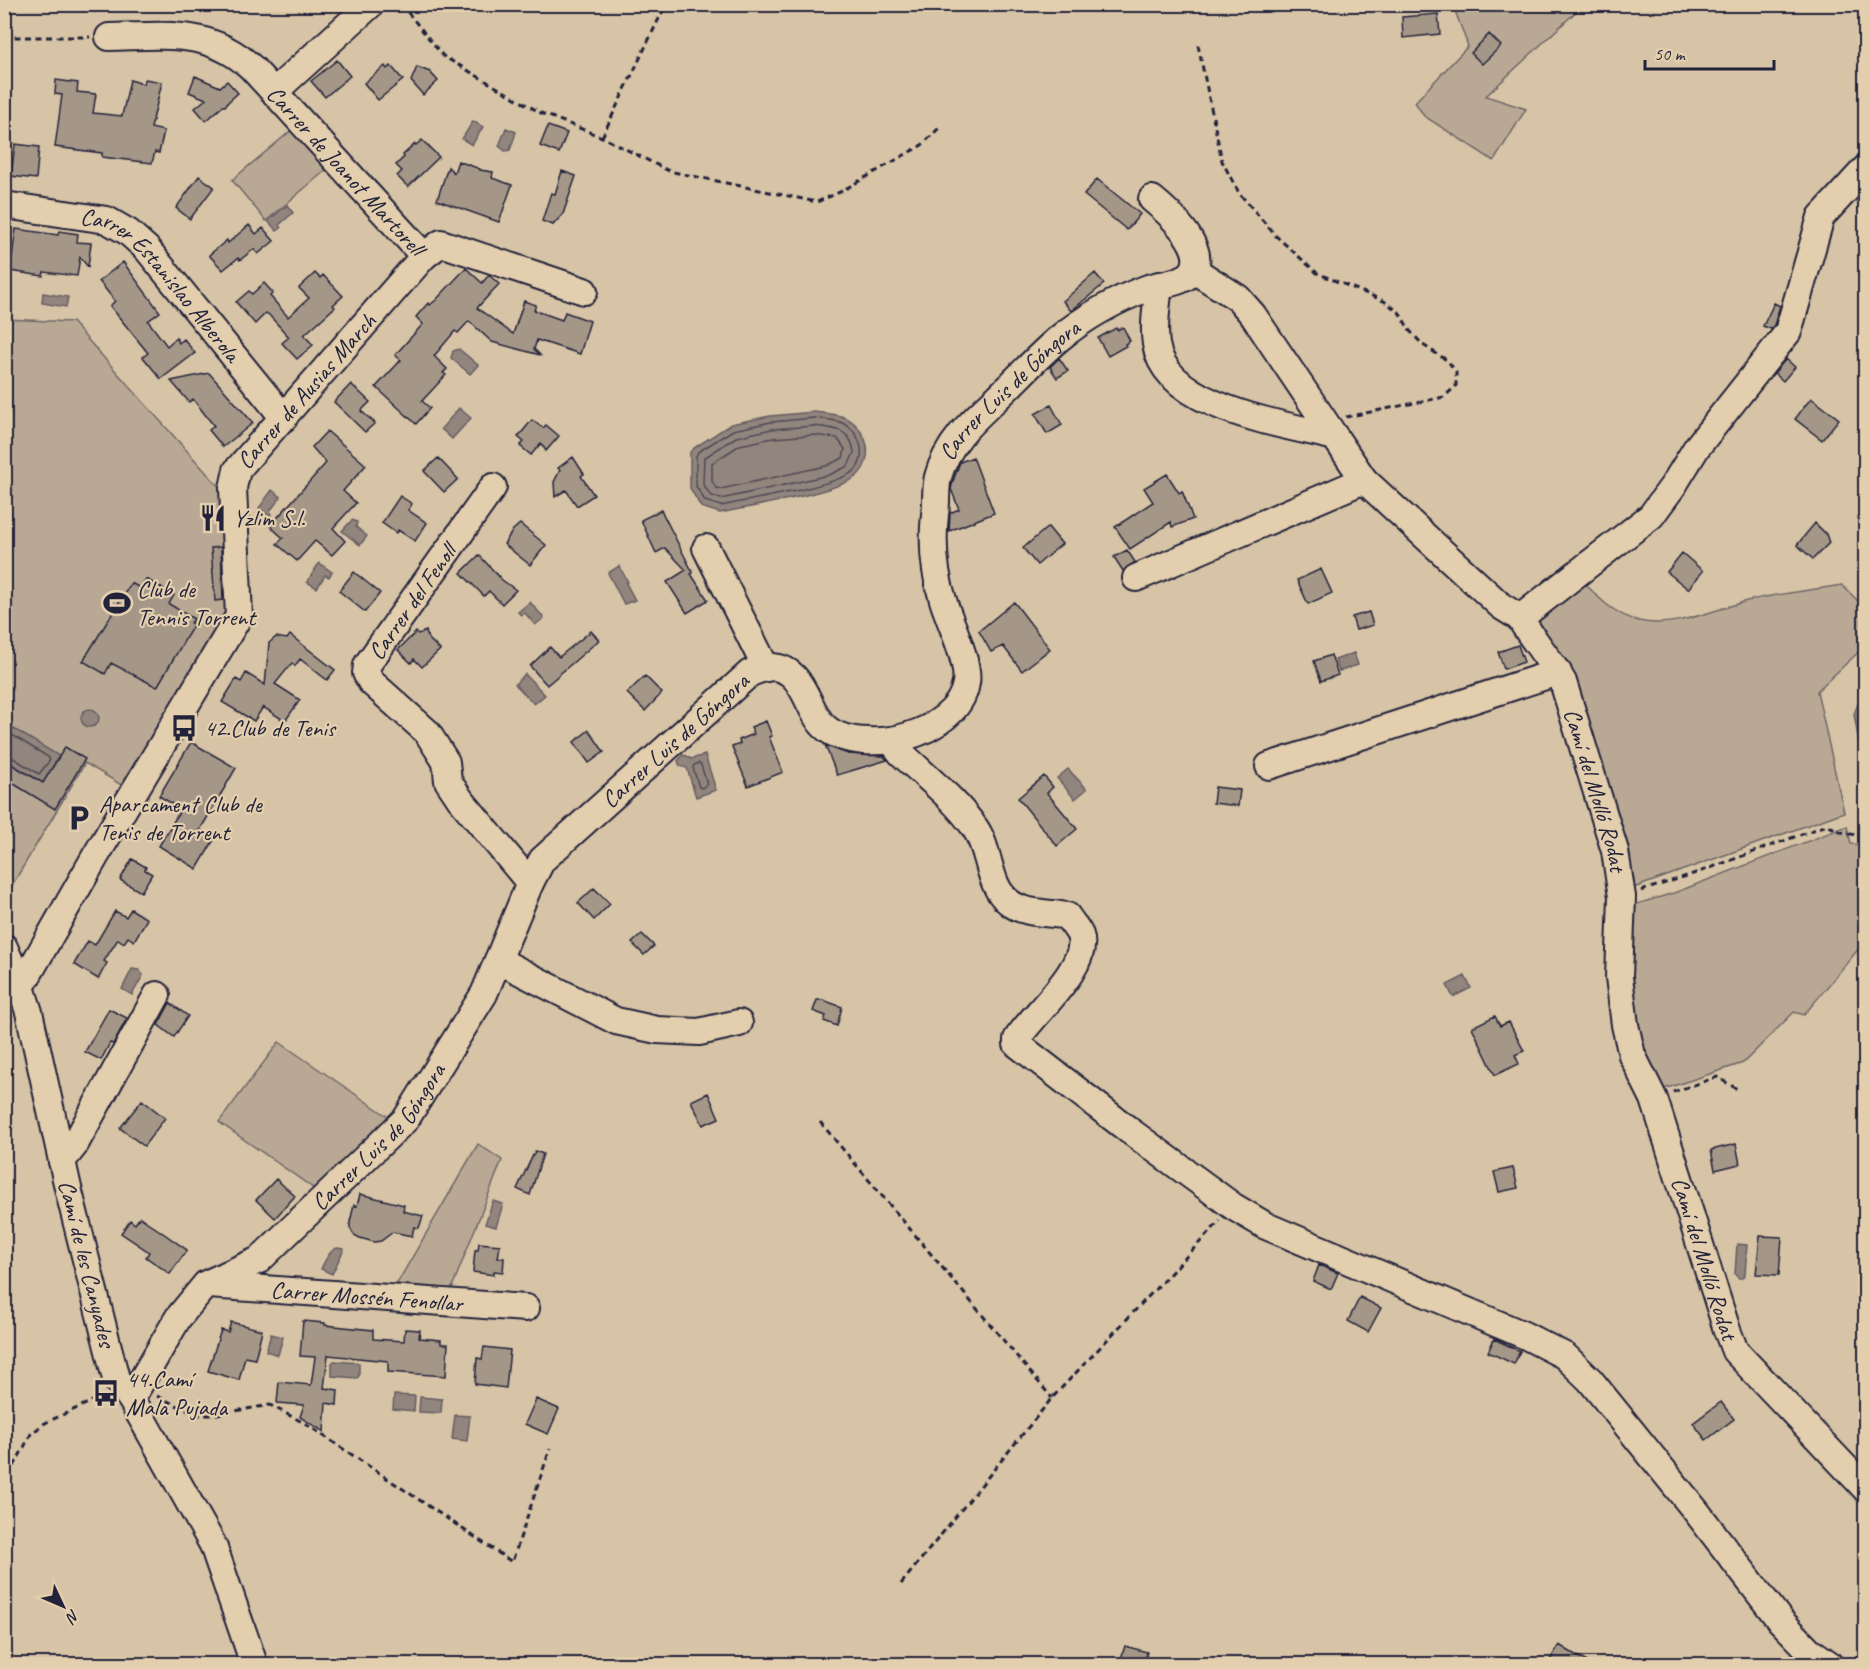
<svg xmlns="http://www.w3.org/2000/svg" width="1870" height="1669" viewBox="0 0 1870 1669" font-family="Caveat,sans-serif">
<style>
.green{fill:#b9a994;stroke:#6e6668;stroke-width:1.5}
.water{fill:#92857d;stroke:#655d63;stroke-width:1.5}
.lines{fill:none;stroke-linecap:round;stroke-linejoin:round}
.shore{stroke:#4f4a55;stroke-width:1.5}
.building{fill:#a59788;stroke:#22223b;stroke-width:1.5}
.minor-casing{stroke:#22223b;stroke-width:30}
.path{stroke:#22223b;stroke-width:3;stroke-dasharray:6 4.5;stroke-linecap:butt}
.minor{stroke:#e3cead;stroke-width:26}
.labels{text-anchor:middle;stroke-width:4.5;stroke-linejoin:round;paint-order:stroke}
.street-label{font-size:24px;fill:#22223b;stroke:#e3cead}
.poi-label{font-size:24px;fill:#22223b;stroke:#e3cead;text-anchor:start}
</style>
<rect width="100%" height="100%" fill="#d7c4a6"/>
<filter id="ink" filterUnits="userSpaceOnUse"><feTurbulence type="fractalNoise" baseFrequency=".0167" numOctaves="2"/><feDisplacementMap in="SourceGraphic" scale="12" xChannelSelector="R" yChannelSelector="G"/><feConvolveMatrix kernelMatrix="1 2 1 2 8 2 1 2 1" color-interpolation-filters="sRGB"/></filter>
<g filter="url(#ink)">
<path class="green" d="M1453,5H1583L1486,96L1526,109L1494,161L1424,116L1415,102L1468,46Z
M293,129L326,170L266,221L232,180Z
M5,319L72,322L221,489L228,609L123,786L85,763L5,897Z
M1580,578C1596,596 1614,615 1639,621C1672,630 1718,608 1751,600C1781,593 1812,590 1842,585L1865,608V646L1817,691L1844,812L1628,890L1532,618Z
M1847,826L1851,844L1865,845V941L1804,1015L1794,1012L1743,1063L1658,1091L1631,1020L1630,906L1674,893Z
M279,1042L393,1120L316,1190L219,1122Z
M478,1144L502,1160L451,1290L395,1287Z"/>
<path class="water" d="M473,121L483,127L472,145L462,139Z
M506,128L516,132L510,150L505,151L499,146Z
M287,205L293,213L279,225L281,228L277,231L268,221Z
M43,293L68,297L66,307L42,303Z
M459,349L478,365L470,374L451,358L453,351Z
M459,408L471,418L452,439L441,429Z
M814,412C837,415 852,413 864,437C870,449 868,465 858,475C841,492 748,507 720,513L701,507L690,488V452L694,448L731,424L770,416Z
M272,490L281,497L270,511L271,515H268L259,508Z
M352,520L357,522L356,527L367,536L360,545L342,531Z
M319,563L332,572L329,577L325,575L317,588L307,582Z
M619,566L628,582L626,583L635,600L624,604L608,573Z
M530,602L544,618L535,625L525,613L521,615L518,612Z
M1354,653L1358,665L1339,671L1335,660Z
M525,674L545,695L534,704L515,684Z
M1865,686V779L1854,714Z
M81 718a9 9 0 1 1 18 0a9 9 0 1 1-18 0Z
M4,723L59,756L43,783L5,760Z
M683,755L687,756L691,759L705,755L716,790L696,797L687,768L680,766L678,761Z
M1068,769L1087,789L1075,799L1057,778Z
M132,969L139,970L143,975L132,995L122,989Z
M1465,976L1471,988L1453,997L1447,985Z
M493,1201L503,1204L496,1227L485,1224Z
M1737,1244L1747,1245L1745,1275L1742,1278H1738L1735,1274Z
M337,1248L344,1249L332,1274L321,1269C325,1261 329,1251 337,1248Z
M271,1334L283,1337L278,1355L266,1351Z
M334,1361L359,1363V1376L357,1378L332,1376V1363Z
M394,1395L415,1396L414,1411L393,1409Z
M420,1397L442,1399L441,1413L419,1412Z
M455,1415L470,1416L467,1441L452,1439Z"/>
<g class="lines">
<path class="shore" d="M814,418C835,421 850,419 859,441C863,451 862,464 854,471C836,486 748,500 721,506L705,501L696,486V456L698,452L733,430L771,422Z
M814,426C834,428 852,429 854,453L848,466L829,475L721,499L710,495L703,484L704,458L736,437L772,429Z
M813,435L837,438L845,449L843,458L826,466L721,489L716,488L712,481V463L740,445L773,438Z
M4,730L48,757L50,760L39,774L10,756H4
M699,763L701,765L707,784L702,788L699,787L693,768L694,765Z"/>
</g>
<path class="building" d="M1438,14L1440,34L1403,38L1402,17Z
M1489,34L1501,46L1482,64L1471,53Z
M337,60L350,76L325,97L311,81Z
M385,66L387,69L391,66L403,80L378,100L364,83Z
M417,67L430,72L438,81L423,95L411,81Z
M195,76L220,87L227,81L238,93L228,102L225,106H223L206,121L195,108L206,99L189,92Z
M145,79L162,82L151,128L164,131L159,153L155,152L152,163L102,157V153L55,147L62,95L55,94L56,80L78,83L77,92L96,94L93,113L122,116L130,80L144,84Z
M548,126L567,133L559,153L540,146Z
M422,140L439,157L408,187L397,176L402,171L396,165L404,157L403,155L415,144L416,145Z
M15,144L39,147L36,179L11,176Z
M458,161L480,169V170L493,172L492,178L512,185L499,222L437,200L448,167L454,173Z
M562,171L576,176L563,214L553,225L542,221L551,193L555,194Z
M199,176L214,187L190,219L176,208Z
M1097,179L1140,214L1127,230L1084,195Z
M249,225L256,234L263,228L274,241L258,254L254,249L240,260L238,258L223,270L209,255L227,240L228,243Z
M16,229L58,235L59,231L78,234L77,242L91,243L88,267L80,257L77,276L44,272L43,276L10,271Z
M123,262L160,312L148,321L167,346L176,338L179,343L184,339L195,353L161,379L143,357L148,353L110,306L115,301L99,281Z
M466,268L482,283L489,275L499,284L477,308L513,334L524,301L536,305L534,310L562,320L565,312L590,321L580,354L537,340L534,349L540,355L492,342L469,321L458,333L455,331L434,356L447,369L443,373L446,375L422,401L430,408L416,424L376,387L401,360L395,355L423,324L416,317L428,303L430,305L436,300Z
M315,273L320,278L323,275L343,296L333,305L335,307L304,335L313,345L297,359L282,343L289,337L269,315L266,313L255,324L236,302L249,291L252,294L264,283L273,293L270,296L288,317L309,298L299,288Z
M1095,273L1104,284L1071,311L1063,301Z
M1774,303L1780,306L1774,325L1771,329L1763,326Z
M1123,327L1130,341L1125,344L1126,346L1108,356L1098,338L1116,328L1117,330Z
M1059,358L1068,371L1057,378L1050,367Z
M1786,359L1795,367L1783,381L1774,373Z
M209,373L253,423L223,447L209,430L214,426L193,399L189,402L171,381Z
M351,384L370,402L361,411L375,423L365,432L334,402Z
M1811,398L1839,419L1822,440L1795,419Z
M1051,405L1062,425L1047,434L1035,414Z
M532,420L543,428L546,425L559,436L546,451L541,443L531,455L520,446L524,442L518,437Z
M327,431L366,465L343,491L356,503L333,528L345,541L332,555L315,541L297,561L277,544L283,538L270,526L326,463L312,447Z
M573,457L584,474L581,476L594,495L577,506L566,490L555,497L554,482L560,470L558,468Z
M973,457L994,513L949,531L950,513L959,509L951,489L953,481L960,462Z
M438,458L458,479L444,492L424,471Z
M1167,474L1179,493L1182,491L1193,519L1172,527L1171,522L1130,549L1115,527L1153,502L1144,488Z
M400,496L412,504L408,510L427,523L415,541L398,530L396,533L382,523Z
M661,510L693,573L691,574L708,600L687,613L667,582L686,570L665,548L656,553L641,520Z
M1815,523L1826,534L1829,543L1813,559L1797,545Z
M520,524L546,545L530,565L504,544L513,530Z
M1048,527L1062,544L1037,565L1023,548Z
M221,547L223,600L215,601L211,548Z
M1127,550L1135,562L1123,571L1114,557Z
M1682,553L1703,571L1688,589L1667,572Z
M479,555L502,580L516,590L502,604L489,591L484,596L461,573Z
M1321,569L1332,593L1308,604L1297,580Z
M354,572L380,593L365,612L339,591Z
M146,579L174,595L169,604L194,619L191,623L194,624L157,687L111,663L105,674L83,661L131,583L140,588Z
M1014,602L1050,649L1022,671L1003,646L991,652L979,631Z
M1369,612L1373,625L1356,630L1352,617Z
M426,631L428,638L440,650L422,667L414,659L411,663L398,650L416,632L418,634Z
M591,631L599,640L547,685L530,666L550,647L559,657Z
M290,635L335,670L327,680L300,659L295,666L292,663L275,684L300,700L285,721L263,707L254,721L222,702L236,679L241,682L246,673L265,685L269,643L276,637L287,639Z
M1518,645L1524,662L1504,669L1498,652Z
M1331,655L1338,675L1321,681L1314,661Z
M645,676L662,693L645,711L627,693Z
M766,721L772,736L769,737L783,772L748,786L732,747L740,744L739,740L754,734L751,727Z
M589,730L604,752L589,763L574,742Z
M191,742L236,768L200,830L215,838L197,869L159,846L181,809L159,796Z
M825,745L848,754L884,756L887,760L837,775Z
M65,747L85,759L55,809L4,778V760L43,783Z
M1044,776L1053,787L1047,793L1077,829L1057,846L1018,798Z
M1215,787L1240,790L1238,806L1213,803Z
M132,859L146,867L145,870L152,874L141,892L120,880Z
M594,888L610,904L594,920L578,903Z
M131,909L147,919L134,941L128,937L124,943L118,939L104,961L107,963L98,979L74,964L88,941L95,945L115,911L126,917Z
M642,934L654,946L644,955L632,943Z
M817,1000H823L842,1007L837,1026L824,1021L826,1016L813,1011Z
M170,1003L188,1016L174,1037L158,1025Z
M109,1009L127,1018L113,1044L110,1043L101,1060L85,1052Z
M1495,1016L1500,1026L1509,1022L1524,1051L1515,1055L1519,1064L1495,1075L1472,1027Z
M708,1093L719,1118L703,1125L691,1101Z
M142,1100L165,1118L144,1146L120,1128Z
M1736,1144L1740,1164L1715,1170L1711,1150Z
M535,1151L543,1154L530,1195L517,1189Z
M1513,1168L1518,1188L1499,1192L1494,1172Z
M276,1179L295,1196L275,1218L256,1200Z
M360,1194L404,1205L403,1211L423,1216L419,1228L414,1227L412,1236L393,1232L381,1241L374,1242L360,1238L354,1235L350,1228V1222L354,1205L357,1206Z
M140,1217L187,1250L170,1274L146,1257L149,1252L121,1233L130,1220L135,1224Z
M1760,1236L1782,1237L1779,1275L1756,1274Z
M479,1243L500,1245L498,1258H504L503,1272L494,1271V1275L473,1272L475,1250H478Z
M1319,1265L1338,1273L1331,1289L1313,1281Z
M1360,1297L1381,1308L1368,1332L1348,1321Z
M303,1321L325,1323V1325L373,1330V1339L404,1341L405,1329L420,1330L419,1338L441,1340V1344H448L446,1376L388,1372V1361L328,1355L324,1388L338,1390L337,1405L326,1403L324,1432L300,1417L304,1405L277,1403L279,1382L311,1385L315,1357L300,1356Z
M231,1322L262,1330L255,1359L245,1357L239,1380L208,1371L221,1330L228,1332Z
M1494,1339L1520,1351L1514,1364L1488,1352Z
M484,1347L510,1350L506,1388L475,1384L477,1358L482,1359Z
M536,1399L559,1409L548,1434L525,1424Z
M1721,1402L1734,1419L1706,1440L1693,1423Z
M1559,1645L1592,1665H1547Z
M1125,1646L1147,1652L1144,1665H1119Z"/>
<g class="lines">
<defs>
<g id="minor">
<path id="s1" d="M109,37C163,36 209,28 252,68L424,256"/>
<path d="M274,92L371,4"/>
<path id="s2" d="M1866,168L1821,217L1788,332L1697,447L1673,486L1651,516L1520,618C1533,641 1550,659 1563,682L1615,851L1622,897L1619,977L1625,1025L1632,1055L1654,1099L1727,1330L1735,1351L1866,1489"/>
<path id="s3" d="M4,205L107,220L128,232L147,249L284,418"/>
<path d="M1194,270L1238,298L1253,315L1335,437"/>
<path d="M1159,285C1157,304 1153,325 1156,344C1165,408 1284,424 1335,437L1364,480"/>
<path d="M493,487L367,665L366,673L371,682L427,732L446,762L448,781L460,799L530,883"/>
<path d="M706,548L766,668"/>
<path d="M1136,578L1364,480L1501,606L1520,618"/>
<path d="M891,740L901,753C926,777 956,800 975,828C991,851 987,885 1009,902C1025,915 1048,912 1067,916C1070,921 1077,928 1080,935C1091,965 1033,1014 1017,1039V1044L1130,1131L1234,1207L1266,1226L1524,1335L1565,1356L1590,1380L1696,1511L1779,1619L1809,1650L1829,1664"/>
<path d="M1269,766L1558,672"/>
<path id="s4" d="M4,947L21,987L29,1012L68,1188L116,1379L131,1399L213,1545L254,1664"/>
<path d="M498,960L616,1021L657,1030L699,1032L739,1023"/>
<path id="s5" d="M21,987L95,857L239,616L233,488L237,470L424,256L441,243L584,291"/>
<path d="M62,1161L74,1146L157,995"/>
<path id="s6" d="M209,1285L526,1308"/>
<path id="s7" d="M131,1399L178,1318L206,1284L259,1260L406,1119L484,994L530,883L542,860L750,673C756,671 765,667 772,667C802,668 806,704 821,723C839,745 883,744 908,736C932,729 962,711 966,683C970,662 949,621 943,600C934,572 932,542 935,514C937,501 935,489 938,477C947,443 973,420 998,397C1018,378 1036,358 1057,340C1085,317 1115,300 1148,288C1161,284 1187,283 1194,269C1206,246 1167,211 1152,199"/>
</g>
</defs>
<use href="#minor" class="minor-casing"/>
<path class="path" d="M401,4L443,56L541,113L602,137L669,171L817,202L840,192L922,145L941,126
M4,37H90
M1198,45L1222,161L1239,193L1276,236L1317,273L1384,301L1399,312L1410,331L1423,345L1448,361L1456,372V386L1444,397L1346,417
M602,137L666,4
M1641,891L1702,871L1827,825L1841,832L1866,837
M1673,1092L1717,1077L1739,1090
M820,1122L1052,1398
M157,1396L197,1415H212L270,1405L306,1424L512,1562L550,1449
M4,1485L31,1434L45,1423L103,1396
M901,1584L1052,1398L1220,1221"/>
<use href="#minor" class="minor"/>
</g>
</g>
<defs>
<symbol id="restaurant-bare" viewBox="-9 -9 18 18"><path d="M-5-6h1v4h1v-4h1v4h1v-4h1v5L-1.5 .5V6h-2V.5L-5-1ZM5-6V6H3V1.5H1.5Q1.5-4 5-6Z" fill="#22223b" stroke="#e3cead" stroke-width="2.5" paint-order="stroke"/></symbol>
<symbol id="stadium-bare" viewBox="-9 -9 18 18"><path d="M0-5a6.5 5 0 1 0 0 10a6.5 5 0 1 0 0-10ZM-3.5-1.8h7v3.6h-7Z" fill="#22223b" stroke="#e3cead" stroke-width="2.5" paint-order="stroke"/></symbol>
<symbol id="bus-bare" viewBox="-9 -9 18 18"><path d="M-5-6H5V4H4V6H2V4H-2V6H-4V4H-5ZM-3.5-4V0h7V-4ZM-3.5 1.2v1.5H-2V1.2ZM2 1.2v1.5H3.5V1.2Z" fill="#22223b" stroke="#e3cead" stroke-width="2.5" paint-order="stroke"/></symbol>
<symbol id="parking-bare" viewBox="-9 -9 18 18"><path d="M-3.5-5.5H1a3.5 3.5 0 0 1 0 7H-1V5.5H-3.5ZM-1-3.4V-.6H.8a1.4 1.4 0 0 0 0-2.8Z" fill="#22223b" stroke="#e3cead" stroke-width="2.5" paint-order="stroke"/></symbol>
</defs>
<g fill-rule="evenodd">
<use href="#restaurant-bare" x="194" y="499" width="38" height="38"/>
<use href="#stadium-bare" x="98" y="584" width="38" height="38"/>
<use href="#bus-bare" x="165" y="709" width="38" height="38"/>
<use href="#parking-bare" x="60" y="799" width="38" height="38"/>
<use href="#bus-bare" x="87" y="1374" width="38" height="38"/>
</g>
<g class="labels">
<g class="street-label">
<text dy="8" stroke="none"><textPath href="#s1" startOffset="290">Carrer de Joanot Martorell</textPath></text>
<text dy="8" stroke="none"><textPath href="#s3" startOffset="186">Carrer Estanislao Alberola</textPath></text>
<text dy="8" stroke="none"><textPath href="#s5" startOffset="682">Carrer de Ausias March</textPath></text>
<text dy="8" stroke="none"><textPath href="#s7" startOffset="1574">Carrer Luis de Góngora</textPath></text>
<text transform="translate(412 602) rotate(-55)" y="8">Carrer del Fenoll</text>
<text dy="8" stroke="none"><textPath href="#s7" startOffset="872">Carrer Luis de Góngora</textPath></text>
<text dy="8" stroke="none"><textPath href="#s2" startOffset="772">Camí del Molló Rodat</textPath></text>
<text dy="8" stroke="none"><textPath href="#s7" startOffset="368">Carrer Luis de Góngora</textPath></text>
<text dy="8" stroke="none"><textPath href="#s2" startOffset="1258">Camí del Molló Rodat</textPath></text>
<text dy="8" stroke="none"><textPath href="#s4" startOffset="328">Camí de les Canyades</textPath></text>
<text dy="8" stroke="none"><textPath href="#s6" startOffset="158">Carrer Mossén Fenollar</textPath></text>
</g>
<g class="poi-label">
<text x="233" y="526">Yzlim S.l.</text>
<text x="137" y="597">Club de<tspan x="137" dy="28">Tennis Torrent</tspan></text>
<text x="204" y="736">42.Club de Tenis</text>
<text x="99" y="812">Aparcament Club de<tspan x="99" dy="28">Tenis de Torrent</tspan></text>
<text x="126" y="1387">44.Camí<tspan x="126" dy="28">Mala Pujada</tspan></text>
</g>
</g>
<rect width="1870" height="1669" fill="none" stroke="#e3cead" stroke-width="24"/>
<rect x="12" y="12" width="1846" height="1645" fill="none" stroke="#22223b" stroke-width="2" filter="url(#ink)"/>
<g transform="translate(63 1606) rotate(134)" stroke="#e3cead" stroke-width="4.5" paint-order="stroke">
<path d="M0-4.5L10 22L0 15L-10 22Z" fill="#22223b"/>
<text y="-9" font-size="16" font-weight="bold" text-anchor="middle" fill="#22223b">N</text>
</g>
<path d="M1645 60v9h129v-9" fill="none" stroke="#22223b" stroke-width="3"/>
<text x="1654" y="60" font-size="18" fill="#22223b" stroke="#e3cead" stroke-width="4.5" paint-order="stroke">50 m</text>
</svg>
